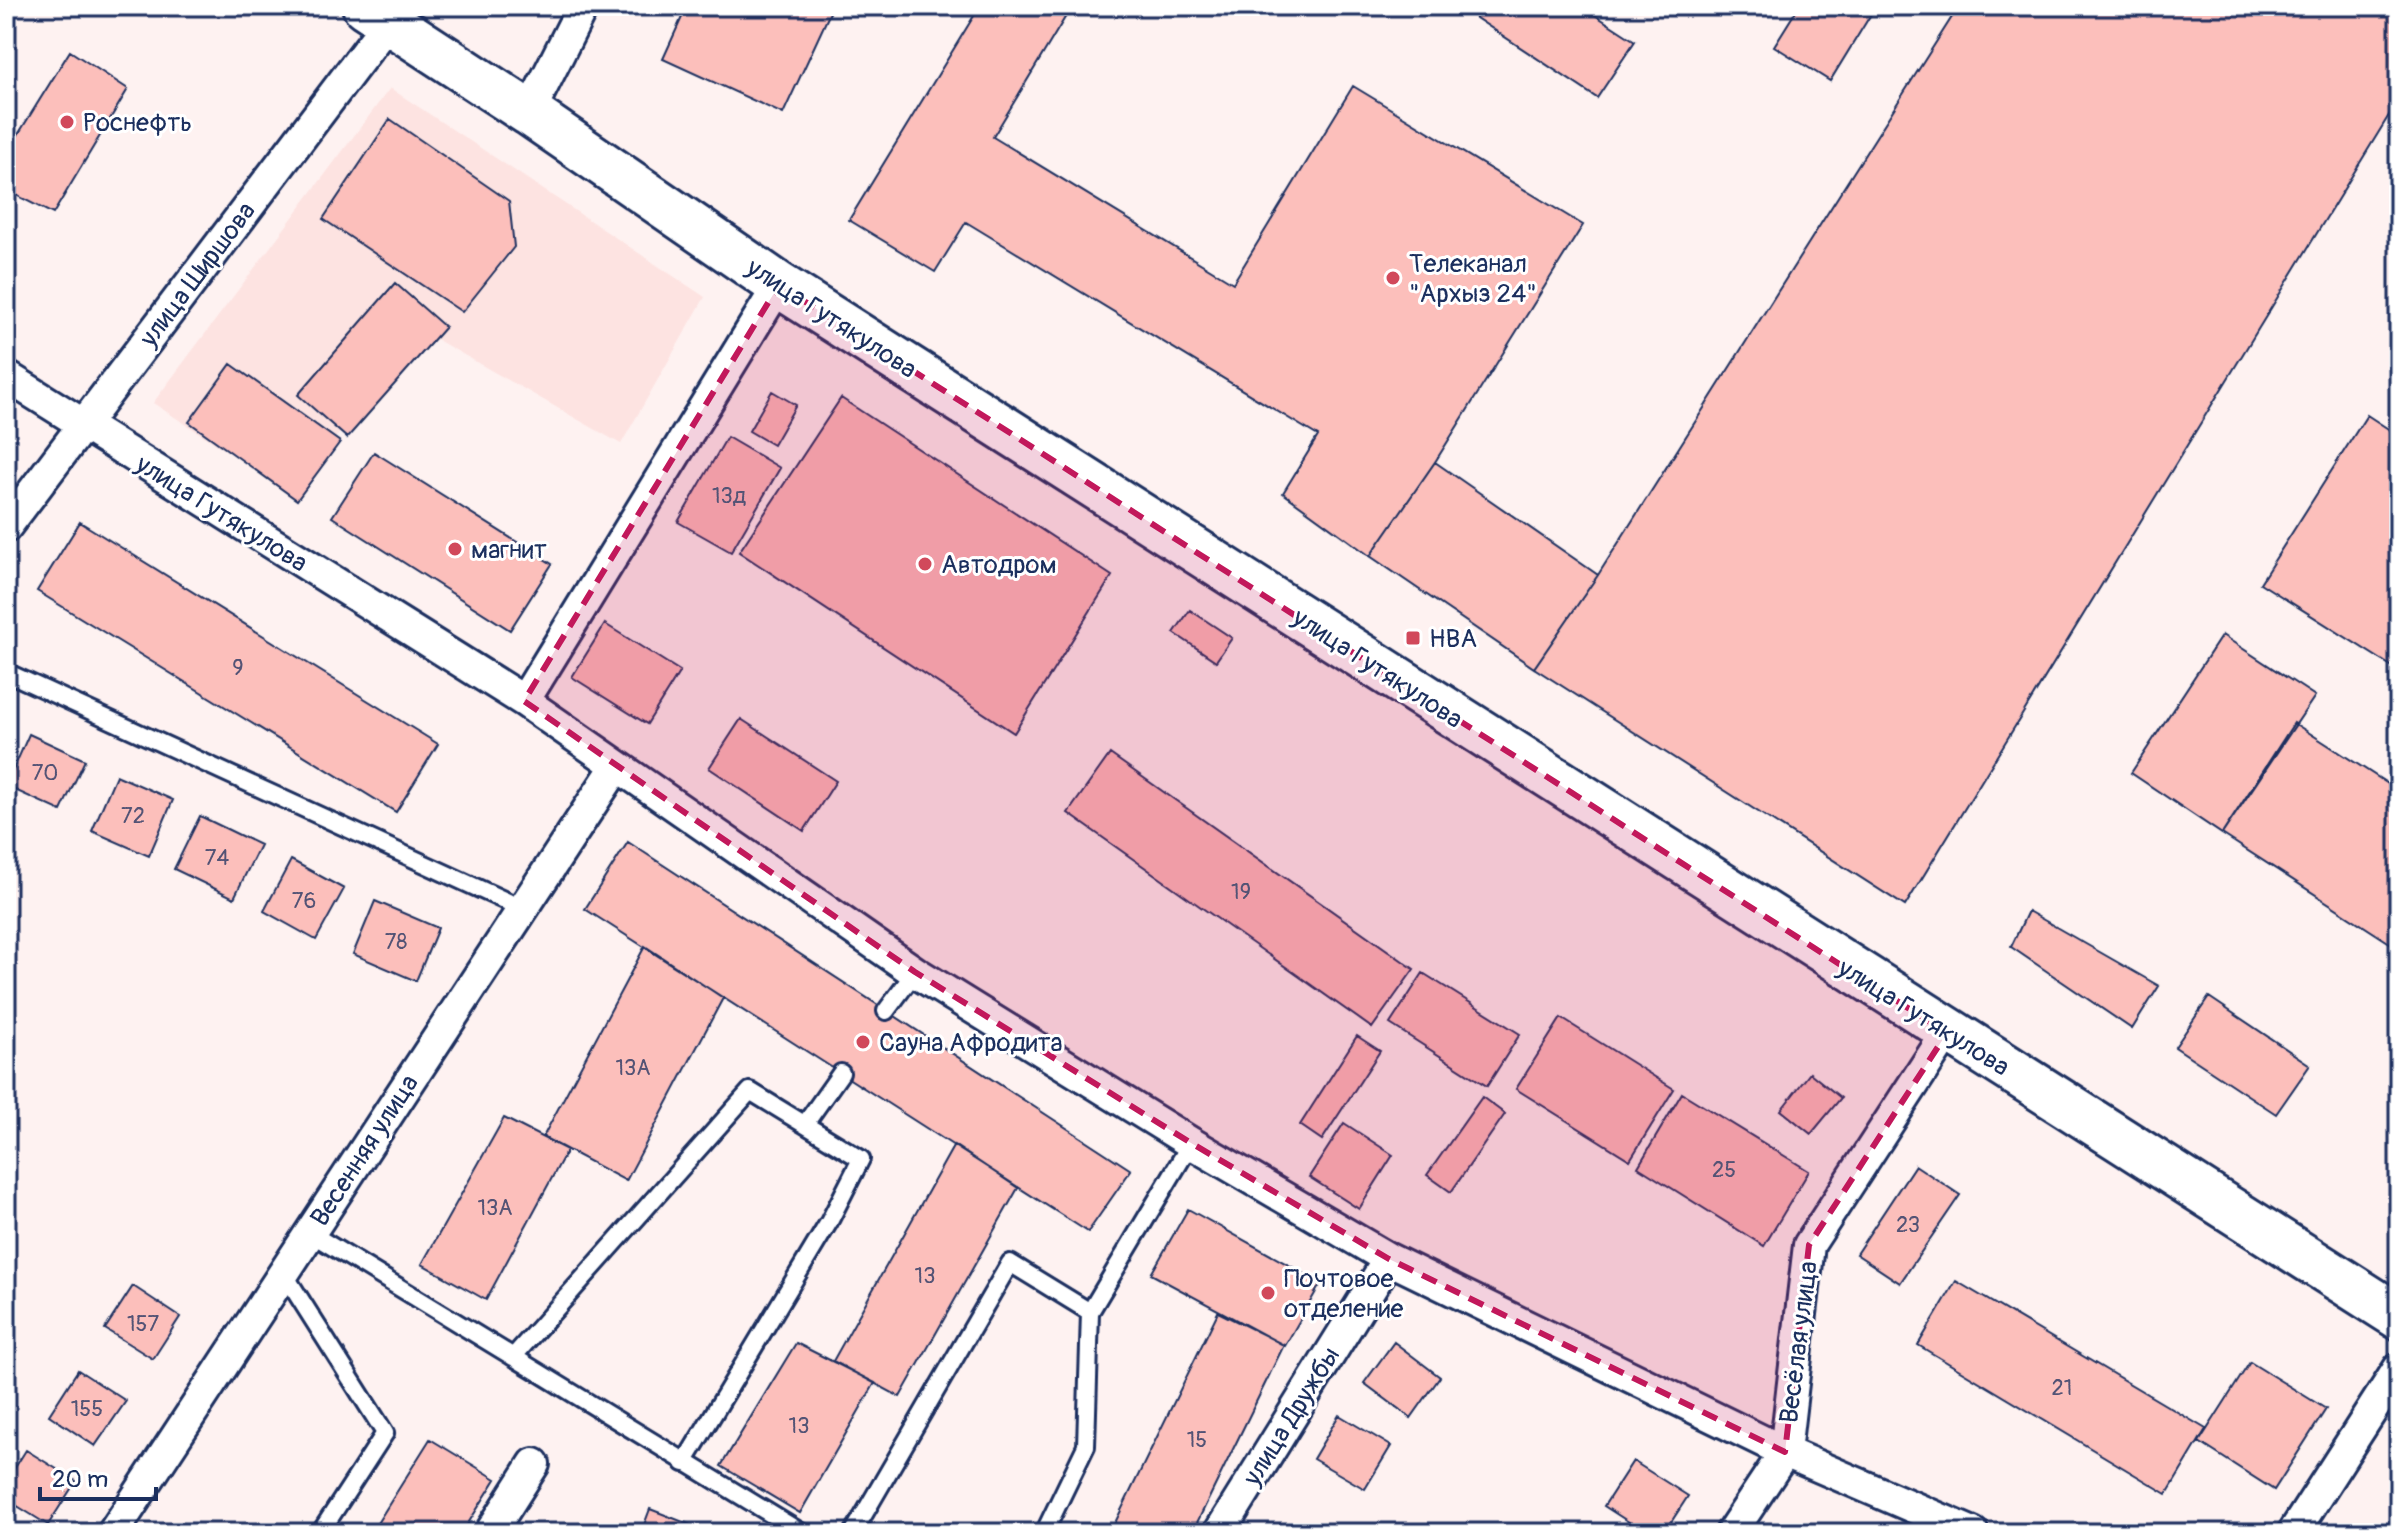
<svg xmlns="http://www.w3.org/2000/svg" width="2405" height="1539" viewBox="0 0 2405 1539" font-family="Pangolin,sans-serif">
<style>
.built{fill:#fde3e1}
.building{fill:#fcbfbb;stroke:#1b2f5e;stroke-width:2}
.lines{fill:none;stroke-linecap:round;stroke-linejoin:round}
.lane-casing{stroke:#1b2f5e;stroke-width:22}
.street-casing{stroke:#1b2f5e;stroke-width:36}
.secondary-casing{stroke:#1b2f5e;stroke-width:50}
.lane{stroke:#fff;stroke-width:16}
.street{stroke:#fff;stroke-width:30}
.secondary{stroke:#fff;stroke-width:44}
.marked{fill:#c2185b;fill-opacity:0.2;stroke:#c2185b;stroke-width:6;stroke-dasharray:16 10;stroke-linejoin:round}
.poi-dot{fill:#d1495b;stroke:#fff;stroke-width:3}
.labels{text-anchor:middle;stroke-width:6;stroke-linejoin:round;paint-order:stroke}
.number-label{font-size:22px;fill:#535375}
.poi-label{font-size:26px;fill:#1b2f5e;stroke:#fff;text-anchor:start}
.street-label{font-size:26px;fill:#1b2f5e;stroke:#fff}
</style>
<rect width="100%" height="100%" fill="#fef2f1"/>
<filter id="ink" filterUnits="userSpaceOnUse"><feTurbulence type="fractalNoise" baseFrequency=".0125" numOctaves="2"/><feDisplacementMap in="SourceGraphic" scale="16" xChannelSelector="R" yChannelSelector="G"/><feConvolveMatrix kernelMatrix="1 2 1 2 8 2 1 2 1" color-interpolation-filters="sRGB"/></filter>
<g filter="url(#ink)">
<path class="built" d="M390,88L705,297L621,444L413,326L296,496L153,403Z"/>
<path class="building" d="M687,6H833L783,114L663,59Z
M980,6H1072L993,137L1233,283L1353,86L1583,225L1435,462L1370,556L1283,493L1318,436L966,222L935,272L849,220Z
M1458,6H1581L1635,41L1597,98Z
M1799,6H1876L1830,81L1774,46Z
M1959,6H2399V99L1905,906L1534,668L1598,575Z
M70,51L128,89L53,214L6,190V154Z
M390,119L509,201L514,247L462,312L323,219Z
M395,283L445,327L347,438L298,395Z
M231,364L340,442L297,500L189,422Z
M772,391L796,405L773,445L749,431Z
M841,398L1112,576L1014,733L739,552Z
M2367,415L2399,436V671L2260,583Z
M727,437L780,468L731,552L678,522Z
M374,452L552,564L510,630L332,517Z
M1435,462L1598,575L1534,668L1370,556Z
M80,522L438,744L396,812L37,591Z
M1190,610L1232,638L1216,661L1174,633Z
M605,624L680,671L647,724L572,677Z
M2222,635L2315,696L2222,834L2131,773Z
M741,719L836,781L804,831L709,768Z
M2294,723L2399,791V949L2222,834Z
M29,734L85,760L61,811L6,786Z
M1110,754L1414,969L1372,1028L1068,813Z
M116,775L173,800L149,856L92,831Z
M200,816L260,845L234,898L174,869Z
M628,842L1131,1170L1088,1232L585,909Z
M291,860L344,889L316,940L264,911Z
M375,901L438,928L416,981L353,954Z
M2028,911L2159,986L2132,1029L2011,947Z
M645,946L723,998L626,1181L543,1137Z
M1423,973L1520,1034L1487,1086L1390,1024Z
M2209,997L2310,1065L2276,1114L2175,1047Z
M1561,1018L1674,1089L1630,1160L1516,1089Z
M1357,1036L1380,1051L1322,1140L1300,1125Z
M1810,1073L1841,1098L1811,1134L1781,1110Z
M1682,1093L1809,1171L1764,1246L1638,1167Z
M1482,1097L1505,1114L1451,1192L1427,1175Z
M504,1118L567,1150L486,1300L422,1264Z
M1344,1123L1393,1155L1359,1209L1309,1177Z
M954,1145L1018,1188L900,1397L833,1361Z
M1915,1165L1960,1195L1900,1283L1856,1254Z
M1188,1209L1321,1283L1285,1346L1151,1274Z
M1956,1281L2206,1429L2167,1494L1918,1345Z
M133,1286L180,1317L153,1359L105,1329Z
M1218,1312L1284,1345L1192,1533H1110Z
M1394,1342L1440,1377L1411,1418L1364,1383Z
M796,1343L875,1383L800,1513L721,1466Z
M2250,1362L2326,1409L2274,1490L2199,1442Z
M78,1370L126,1401L95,1446L49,1415Z
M1339,1415L1391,1446L1365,1489L1313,1459Z
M430,1439L496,1479L462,1533H371Z
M26,1450L76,1481L48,1525L6,1499V1482Z
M1633,1461L1688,1496L1664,1533H1646L1604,1506Z
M650,1509L704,1530L703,1533H641Z"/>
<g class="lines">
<defs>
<path id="lane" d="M6,672L521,908
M886,1011L915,972
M805,1124L841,1073
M310,1233L802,1533
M283,1272L385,1433L320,1533
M513,1357L750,1091L861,1159L829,1222L684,1463
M853,1533L1010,1263L1090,1312
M1044,1533L1086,1446L1090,1312L1191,1143"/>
<path id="street" d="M529,113L583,6
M6,376L524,701L915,972L1191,1143L1389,1259L1785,1452L1973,1533
M6,527L389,21
M524,701L779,285
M113,1533L616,767
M490,1533L534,1464
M1219,1533L1389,1259
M1731,1533L1785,1452L1809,1245L1947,1033
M2293,1533L2399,1368"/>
<path id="secondary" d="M365,6L529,113L779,285L2399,1317"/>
</defs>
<use href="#lane" class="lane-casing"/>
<use href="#street" class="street-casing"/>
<use href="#secondary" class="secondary-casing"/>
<use href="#lane" class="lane"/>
<use href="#street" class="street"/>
<use href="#secondary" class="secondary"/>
</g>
</g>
<path class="marked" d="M779,285L1947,1033L1809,1245L1785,1452L1389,1259L1191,1143L915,972L524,701Z"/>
<g class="poi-dot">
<circle cx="67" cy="122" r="8"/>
<circle cx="1393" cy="278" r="8"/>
<circle cx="455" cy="549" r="8"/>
<circle cx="925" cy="564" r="8"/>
<rect x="1405" y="630" width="16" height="16" rx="4"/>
<circle cx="863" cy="1042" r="8"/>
<circle cx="1268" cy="1293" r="8"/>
</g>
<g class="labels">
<g class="number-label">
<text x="729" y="503">13д</text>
<text x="238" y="675">9</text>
<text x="45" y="780">70</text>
<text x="133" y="823">72</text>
<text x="217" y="865">74</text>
<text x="1241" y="899">19</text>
<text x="304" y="908">76</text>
<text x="396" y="949">78</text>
<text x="633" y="1075">13А</text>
<text x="1724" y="1177">25</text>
<text x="495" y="1215">13А</text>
<text x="1908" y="1232">23</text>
<text x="925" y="1283">13</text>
<text x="143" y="1331">157</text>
<text x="2062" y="1395">21</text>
<text x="87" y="1416">155</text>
<text x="799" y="1433">13</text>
<text x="1197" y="1447">15</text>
</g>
<g class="poi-label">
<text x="83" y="131">Роснефть</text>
<text x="1409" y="272">Телеканал<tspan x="1409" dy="30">"Архыз 24"</tspan></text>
<text x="471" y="558">магнит</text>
<text x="941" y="573">Автодром</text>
<text x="1429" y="647">НВА</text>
<text x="879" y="1051">Сауна Афродита</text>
<text x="1284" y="1287">Почтовое<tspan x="1284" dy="30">отделение</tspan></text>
</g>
<g class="street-label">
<text transform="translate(197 274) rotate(-53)" y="9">улица Ширшова</text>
<text transform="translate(832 318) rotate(33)" y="9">улица Гутякулова</text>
<text transform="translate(222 513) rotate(32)" y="9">улица Гутякулова</text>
<text transform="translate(1378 668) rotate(33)" y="9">улица Гутякулова</text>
<text transform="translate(1924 1017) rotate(32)" y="9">улица Гутякулова</text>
<text transform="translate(364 1150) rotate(-57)" y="9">Весенняя улица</text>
<text transform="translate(1798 1342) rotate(-83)" y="9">Весёлая улица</text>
<text transform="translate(1291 1416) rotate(-58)" y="9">улица Дружбы</text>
</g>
</g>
<rect width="2405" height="1539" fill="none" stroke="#fff" stroke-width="32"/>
<rect x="16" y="16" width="2373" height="1507" fill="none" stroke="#1b2f5e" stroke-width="3" filter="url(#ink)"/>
<path d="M40 1487v12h116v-12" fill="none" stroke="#1b2f5e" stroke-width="4"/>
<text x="52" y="1487" font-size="24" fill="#1b2f5e" stroke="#ffffff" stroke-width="6" paint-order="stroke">20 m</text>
</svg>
